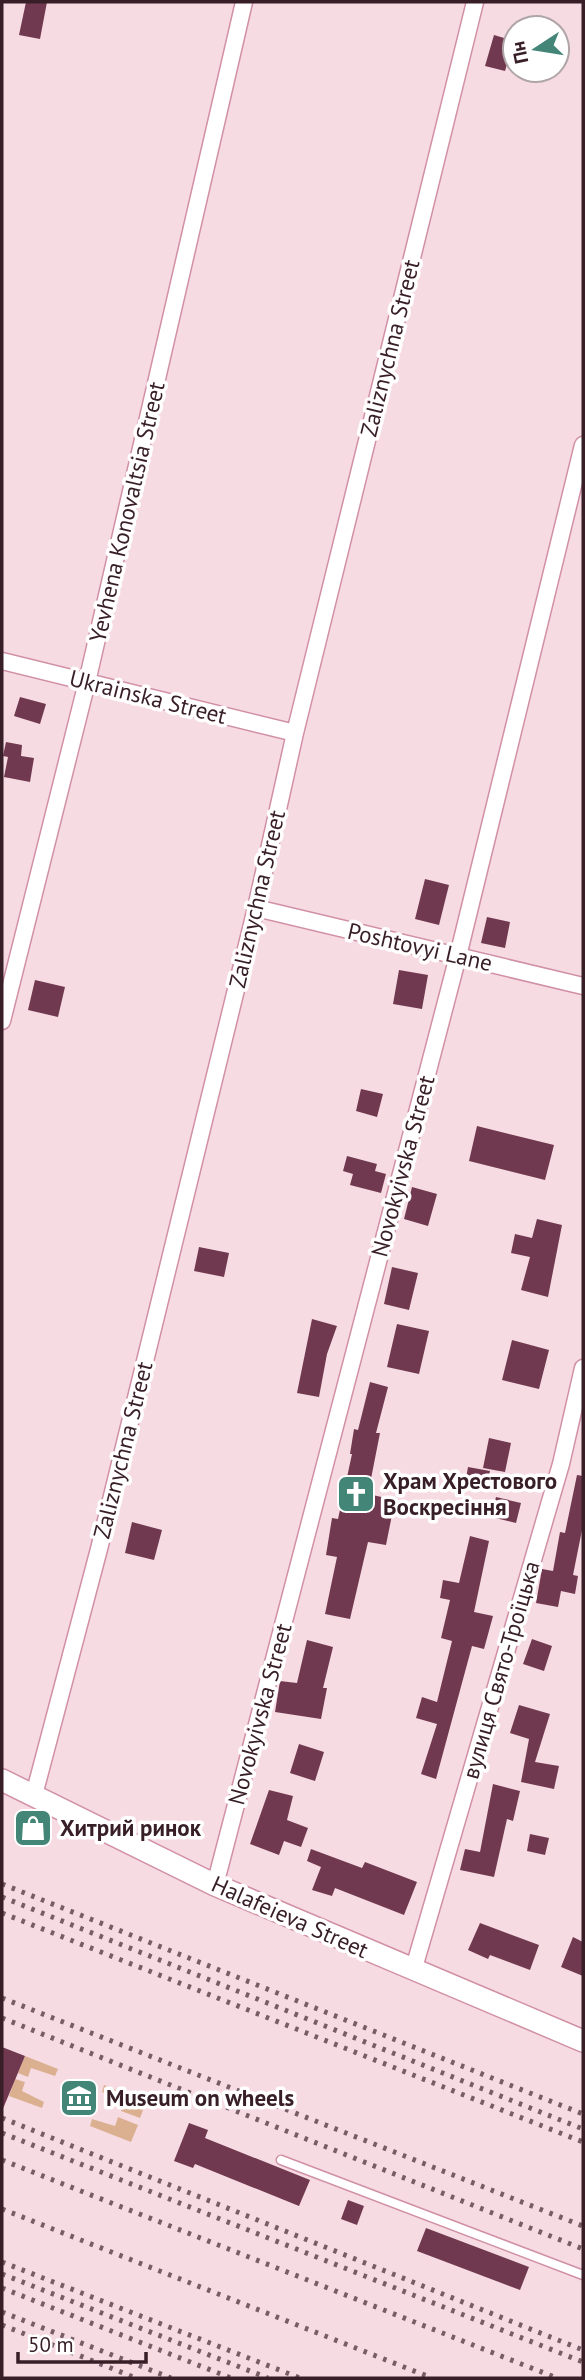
<svg xmlns="http://www.w3.org/2000/svg" width="585" height="2380" viewBox="0 0 585 2380" font-family="'PT Sans',sans-serif">
<style>
.green{fill:#dbb091}
.building{fill:#71394f}
.lines{fill:none;stroke-linecap:round;stroke-linejoin:round}
.service-casing{stroke:#d190a6;stroke-width:11}
.minor-casing{stroke:#d190a6;stroke-width:19}
.tertiary-casing{stroke:#d190a6;stroke-width:24}
.service{stroke:#fff;stroke-width:8}
.minor{stroke:#fff;stroke-width:16}
.tertiary{stroke:#fff;stroke-width:21}
.rail{stroke:#775d66;stroke-width:5;stroke-dasharray:3.5 7;stroke-linecap:butt}
.labels{text-anchor:middle;stroke-width:7;stroke-linejoin:round;paint-order:stroke}
.street-label{font-size:23px;fill:#371e27;stroke:#fff}
.poi-label{font-size:23px;font-weight:bold;fill:#371e27;stroke:#fff;text-anchor:start}
</style>
<rect width="100%" height="100%" fill="#f7dbe3"/>
<path class="green" d="M25,2056L58,2069L55,2076L31,2068L28,2077L18,2073Z
M15,2079L25,2082L22,2091L44,2102L42,2108L9,2096Z
M104,2085L146,2102L140,2118L121,2111L124,2102L102,2092Z
M118,2117L138,2125L131,2142L90,2126L92,2119L115,2126Z"/>
<path class="building" d="M26,2H47L40,39L19,35Z
M494,35L514,41L505,71L485,66Z
M20,697L46,704L40,724L14,716Z
M6,742L22,745L21,756L34,758L30,782L4,777L8,757L3,756Z
M425,879L449,885L439,925L415,919Z
M487,917L510,922L505,948L481,943Z
M399,970L428,975L422,1009L393,1004Z
M35,980L65,987L58,1017L28,1010Z
M361,1089L383,1094L377,1117L356,1111Z
M477,1126L554,1145L545,1180L469,1161Z
M347,1156L377,1164L375,1171L386,1174L381,1193L350,1185L353,1174L343,1171Z
M412,1187L437,1194L428,1226L404,1219Z
M537,1219L562,1225L548,1297L521,1290L530,1257L511,1253L515,1234L532,1238Z
M199,1247L229,1253L224,1277L194,1271Z
M392,1267L418,1273L409,1310L384,1304Z
M312,1319L337,1326L327,1354L319,1397L297,1393Z
M397,1324L429,1331L419,1374L387,1367Z
M512,1340L549,1350L539,1389L502,1380Z
M370,1382L388,1387L376,1433H380L368,1494L395,1500L386,1545L368,1542L350,1619L325,1614L337,1557L326,1555L332,1518L338,1519L352,1454H350L354,1429L358,1430Z
M489,1438L511,1443L505,1472L483,1468Z
M468,1467L490,1471L486,1488L465,1484Z
M577,1475L583,1476V1525L573,1575L578,1576L575,1594L561,1591L558,1607L536,1603L542,1569L553,1571L560,1532L565,1533Z
M496,1497L521,1503L516,1523L491,1517Z
M132,1522L162,1530L154,1560L125,1553Z
M470,1536L489,1541L474,1612L493,1616L484,1649L472,1646L436,1779L421,1774L437,1724L416,1718L422,1697L437,1702L452,1641L441,1638L450,1600L440,1598L443,1580L459,1583Z
M532,1639L552,1646L544,1671L523,1664Z
M307,1640L333,1647L323,1688H327L321,1719L275,1712L280,1681L297,1683Z
M519,1705L550,1714L535,1762L559,1766L554,1789L521,1782L529,1739L510,1733Z
M299,1744L324,1752L315,1781L290,1773Z
M493,1784L520,1791L513,1821L507,1819L494,1877L460,1870L465,1849L480,1852Z
M269,1790L293,1796L287,1820L308,1828L301,1847L284,1841L279,1855L250,1844Z
M530,1834L549,1838L545,1855L527,1851Z
M311,1849L362,1868L365,1862L417,1882L404,1915L335,1888L332,1896L312,1890L321,1867L307,1861Z
M480,1923L539,1945L530,1970L490,1955L488,1959L468,1950Z
M573,1937L583,1942V1976L561,1967Z
M2,2047L25,2056L2,2111Z
M189,2123L208,2130L205,2138L310,2180L299,2206L195,2164L193,2168L174,2161Z
M348,2200L364,2206L357,2225L341,2219Z
M426,2228L529,2267L520,2290L417,2251Z"/>
<g class="lines">
<defs>
<path id="service" d="M281,2160L583,2275"/>
<path id="minor" d="M2,661L295,733
M256,908L583,986
M2,1021L87,682L244,2
M34,1795L99,1549L256,908L295,733L475,2
M215,1885L458,956L583,445
M413,1971L561,1464L583,1368"/>
<path id="tertiary" d="M2,1780L215,1885L583,2041"/>
</defs>
<use href="#service" class="service-casing"/>
<use href="#minor" class="minor-casing"/>
<use href="#tertiary" class="tertiary-casing"/>
<use href="#service" class="service"/>
<use href="#minor" class="minor"/>
<use href="#tertiary" class="tertiary"/>
<path class="rail" d="M2,1884L583,2114
M2,1897L583,2129
M2,1913L583,2142
M2,1998L583,2226
M2,2018L583,2249
M2,2118L583,2350
M2,2133L583,2362
M2,2160L557,2378
M2,2209L432,2378
M2,2262L300,2378
M2,2274L268,2378
M2,2288L231,2378
M2,2312L171,2378
M2,2325L136,2378"/>
</g>
<defs>
<symbol id="church-square" viewBox="-11 -11 22 22"><rect x="-9" y="-9" width="18" height="18" rx="4" fill="#438577" stroke="#fff"/><path d="M-1.2-6h2.4v3.5h3.3v2.4h-3.3V6h-2.4V-.1h-3.3v-2.4h3.3Z" fill="#fff"/></symbol>
<symbol id="shop-square" viewBox="-11 -11 22 22"><rect x="-9" y="-9" width="18" height="18" rx="4" fill="#438577" stroke="#fff"/><path d="M-5-2.5h2.3a2.7 3.5 0 0 1 5.4 0H5L5.5 6h-11ZM-1.5-2.5h3a1.5 2.3 0 0 0-3 0Z" fill="#fff"/></symbol>
<symbol id="museum-square" viewBox="-11 -11 22 22"><rect x="-9" y="-9" width="18" height="18" rx="4" fill="#438577" stroke="#fff"/><path d="M0-6L6-3V-2H-6V-3ZM-5-1h2V3h-2ZM-1-1h2V3h-2ZM3-1h2V3H3ZM-6 4H6V6H-6Z" fill="#fff"/></symbol>
</defs>
<g fill-rule="evenodd">
<use href="#church-square" x="334" y="1472" width="44" height="44"/>
<use href="#shop-square" x="11" y="1806" width="44" height="44"/>
<use href="#museum-square" x="57" y="2076" width="44" height="44"/>
</g>
<g class="labels">
<g class="street-label">
<text transform="translate(390 348) rotate(-76)" y="8">Zaliznychna Street</text>
<text transform="translate(127 512) rotate(-77)" y="8">Yevhena Konovaltsia Street</text>
<text transform="translate(148 697) rotate(14)" y="8">Ukrainska Street</text>
<text transform="translate(257 899) rotate(-77)" y="8">Zaliznychna Street</text>
<text transform="translate(420 947) rotate(13)" y="8">Poshtovyi Lane</text>
<text transform="translate(403 1166) rotate(-75)" y="8">Novokyivska Street</text>
<text transform="translate(123 1450) rotate(-76)" y="8">Zaliznychna Street</text>
<text transform="translate(501 1670) rotate(-74)" y="8">вулиця Свято-Троїцька</text>
<text transform="translate(260 1714) rotate(-75)" y="8">Novokyivska Street</text>
<text transform="translate(290 1917) rotate(24)" y="8">Halafeieva Street</text>
</g>
<g class="poi-label">
<text x="383" y="1489">Храм Хрестового<tspan x="383" dy="26">Воскресіння</tspan></text>
<text x="60" y="1836">Хитрий ринок</text>
<text x="106" y="2106">Museum on wheels</text>
</g>
</g>
<rect width="585" height="2380" fill="none" stroke="#371e27" stroke-width="7"/>
<g transform="translate(536 49) rotate(258)"><circle r="33" fill="#ffffff" stroke="#afa5a9" stroke-width="2"/>
<path d="M0-5L12 26L0 18L-12 26Z" fill="#438577"/>
<text y="-10" font-size="19" font-weight="bold" text-anchor="middle" fill="#371e27">Пн</text>
</g>
<path d="M18 2352v10h128v-10" fill="none" stroke="#371e27" stroke-width="3.5"/>
<text x="28" y="2352" font-size="21" fill="#371e27" stroke="#ffffff" stroke-width="5" paint-order="stroke">50 m</text>
</svg>
